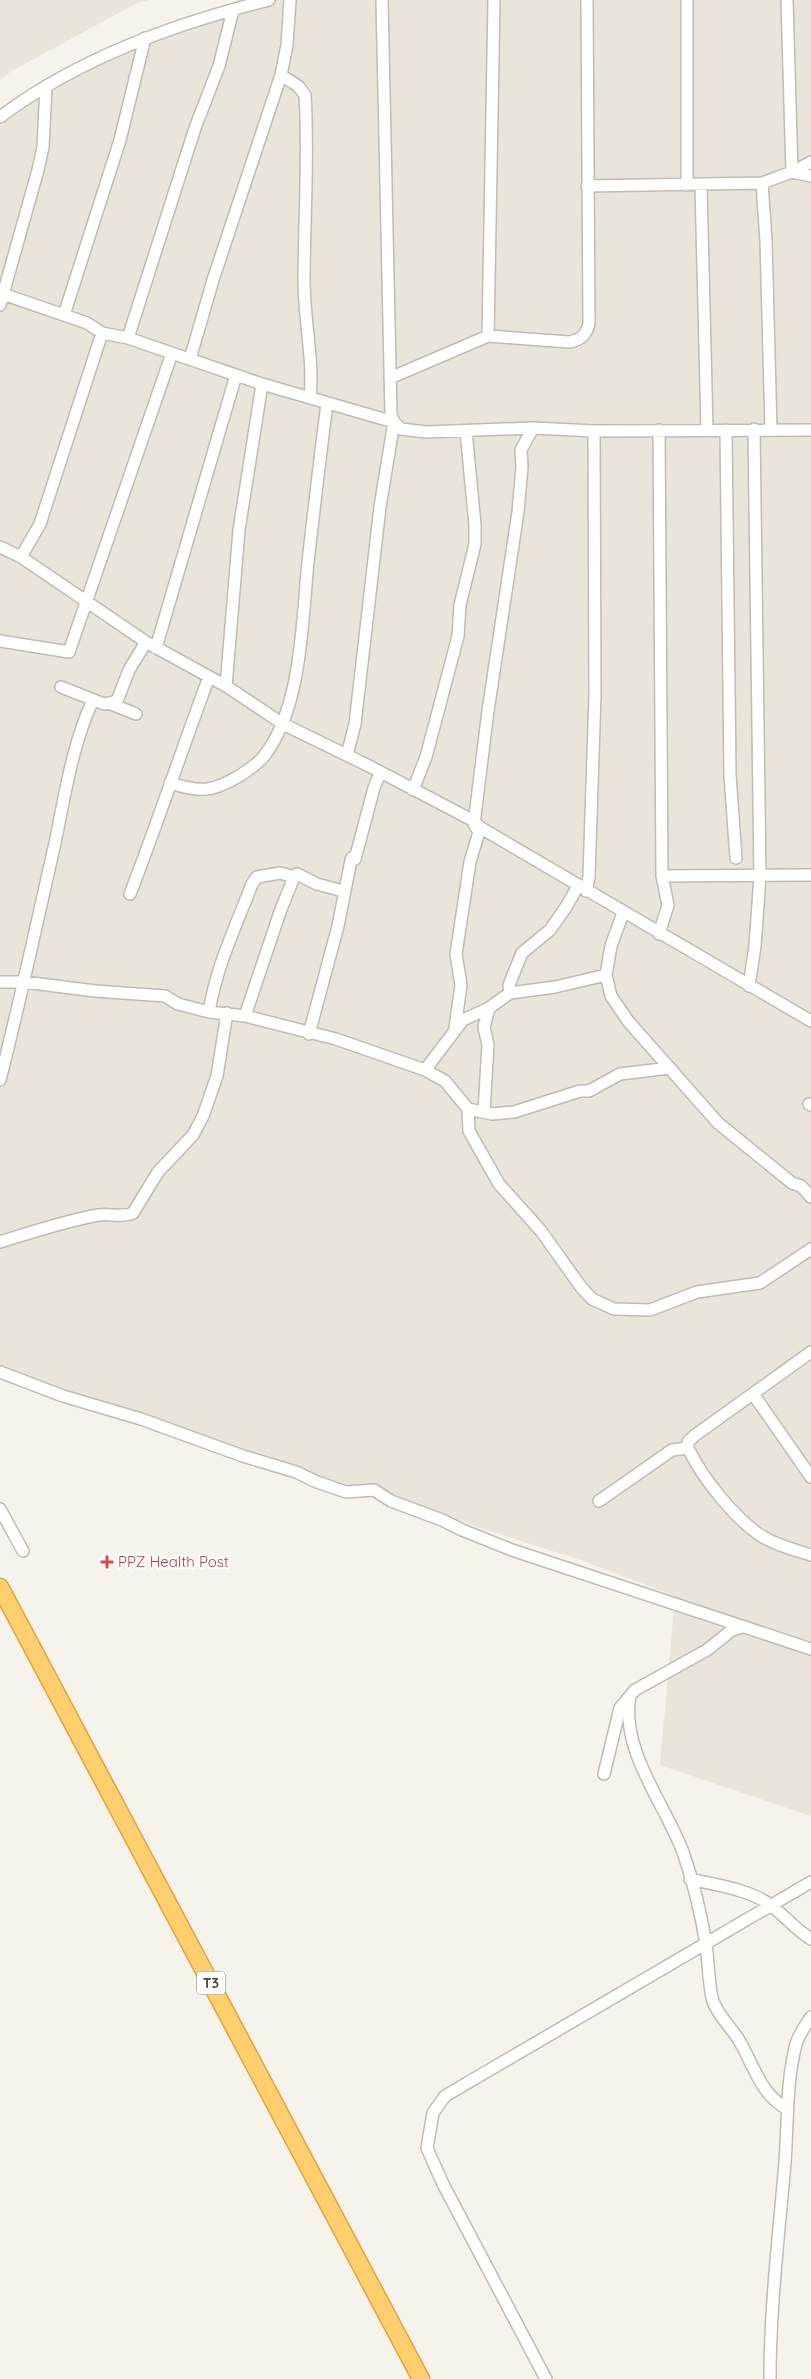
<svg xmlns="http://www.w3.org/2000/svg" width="811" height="2379" viewBox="0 0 811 2379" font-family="Quicksand,sans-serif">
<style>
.residential{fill:#eae5da}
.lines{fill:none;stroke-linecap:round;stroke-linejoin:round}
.minor-casing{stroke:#c2bbae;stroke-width:14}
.highway-casing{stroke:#e0a43c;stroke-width:19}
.minor{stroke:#fff;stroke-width:11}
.highway{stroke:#ffcf6e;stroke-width:16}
.health-dot{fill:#e0444e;stroke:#fff;stroke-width:2}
.labels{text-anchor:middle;stroke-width:5;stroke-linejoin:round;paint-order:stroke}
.shield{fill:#fff;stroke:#817c74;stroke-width:1}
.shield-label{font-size:14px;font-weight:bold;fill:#4b4439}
.health-label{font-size:15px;fill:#be3a42;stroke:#fff;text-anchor:start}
</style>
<rect width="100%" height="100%" fill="#f6f3ec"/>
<path class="residential" d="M0,0H149L137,3L10,72L0,80Z
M265,0H811V1816L660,1765L675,1596L586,1562L0,1373V117L151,34Z"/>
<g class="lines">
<defs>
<path id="minor" d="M382,0L391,415L394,422L401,429L426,432L533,428L594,431L811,430
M687,0V185
M787,0L792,172L811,176
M281,75L298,86L305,95C309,157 304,219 304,281C304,320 314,360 310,398
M0,117C79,58 174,24 269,0
M762,183L766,241L771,429
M587,186L762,183L792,172L811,162
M701,186L707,430
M0,293L87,323L102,333L128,338L262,384L394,422L380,507L355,724L347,755
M0,305L38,170L43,147L46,86
M64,315L120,140L145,38
M488,336L569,342C581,340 586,335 589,324L587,0
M128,338L195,128L219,66L233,10
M190,359L213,280L281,75L287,45L290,0
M390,378L488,336L494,0
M726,430L730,775L736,858
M0,547L21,557L146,642L226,686L283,724L369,766L472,820L481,828L811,1021
M21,557L40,524L102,333
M0,641L69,652L172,353
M156,648L236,375
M226,686L239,530L262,384
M61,687L104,704L117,701L129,670L146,642
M111,704L136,714
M170,783C202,793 212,792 241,775C249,769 258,764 264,756C302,708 302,621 308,562C314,509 320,457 327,404
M413,790L426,757L458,636L460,605L475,544V525L466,431
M662,876L811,875
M586,891L589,877L595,695L594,431
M130,894C158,822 182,749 209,677
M623,913L611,946L606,975L611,996L628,1021L718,1123L792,1183L801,1186L811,1197
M659,934L668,905L662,876L659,430
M0,982H24L95,991L165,996L178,1004L209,1012L245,1016L336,1039L425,1070L445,1081L468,1109L469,1131L499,1184L541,1231L581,1287L592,1299L614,1309L650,1310L697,1292L760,1283L811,1249
M749,986L755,946L760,876L754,429
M510,993L509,985L522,953L550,930L566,907L578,886
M209,1012C216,967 236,926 252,884L257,877L280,873L294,877L297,874L317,884L343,891
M245,1016L280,912L294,877
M455,1028L461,985L456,954L470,862L479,832L474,824L488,711L518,512L522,467L521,450L533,428
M309,1034L338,926L351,860L352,858L355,859L374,788L380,773
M425,1070L463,1020L489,1008L510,993L555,987L606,975
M0,1080C20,1002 37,922 55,843C65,795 72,745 93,700
M809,1104L811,1105
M468,1109L492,1114L514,1112L580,1091H589L620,1074L670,1068
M484,1111L488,1045L484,1027L489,1008
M0,1242C32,1232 65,1221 98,1215C110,1213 122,1218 133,1213L158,1172L193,1135L203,1116L217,1076L227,1013
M811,1352L694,1436L688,1442V1448C702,1478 736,1520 763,1537C778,1546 795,1550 811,1555
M0,1372L63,1396L141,1419L243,1456L296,1472L317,1482L346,1492L374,1490L391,1501L442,1520L462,1530L512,1550L811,1649
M753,1394L811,1477
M599,1501L672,1450L688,1448
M0,1509L23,1551
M630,1696C620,1750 665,1804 683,1852C693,1881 701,1914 706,1944C708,1958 709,1990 713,2001C718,2016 732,2028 740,2042C755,2068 760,2093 787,2109
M604,1774L620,1708L635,1690L707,1650L732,1630L742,1627
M690,1879C715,1885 748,1889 769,1904C784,1915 795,1929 811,1939
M546,2379L443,2184L427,2148L433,2113L445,2096L811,1882
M770,2379C770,2306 779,2234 785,2162C788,2123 786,2082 796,2044C799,2034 805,2026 811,2017"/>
<path id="highway" d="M0,1587L421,2379"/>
</defs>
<use href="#minor" class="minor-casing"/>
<use href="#highway" class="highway-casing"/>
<use href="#minor" class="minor"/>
<use href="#highway" class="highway"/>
</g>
<path class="health-dot" d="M104.5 1554.5h5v5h5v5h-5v5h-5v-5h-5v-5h5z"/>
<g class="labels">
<rect class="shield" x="197" y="1971.5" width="28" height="23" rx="4"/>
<g class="shield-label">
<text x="211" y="1988">T3</text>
</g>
<g class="health-label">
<text x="118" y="1567">PPZ Health Post</text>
</g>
</g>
</svg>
